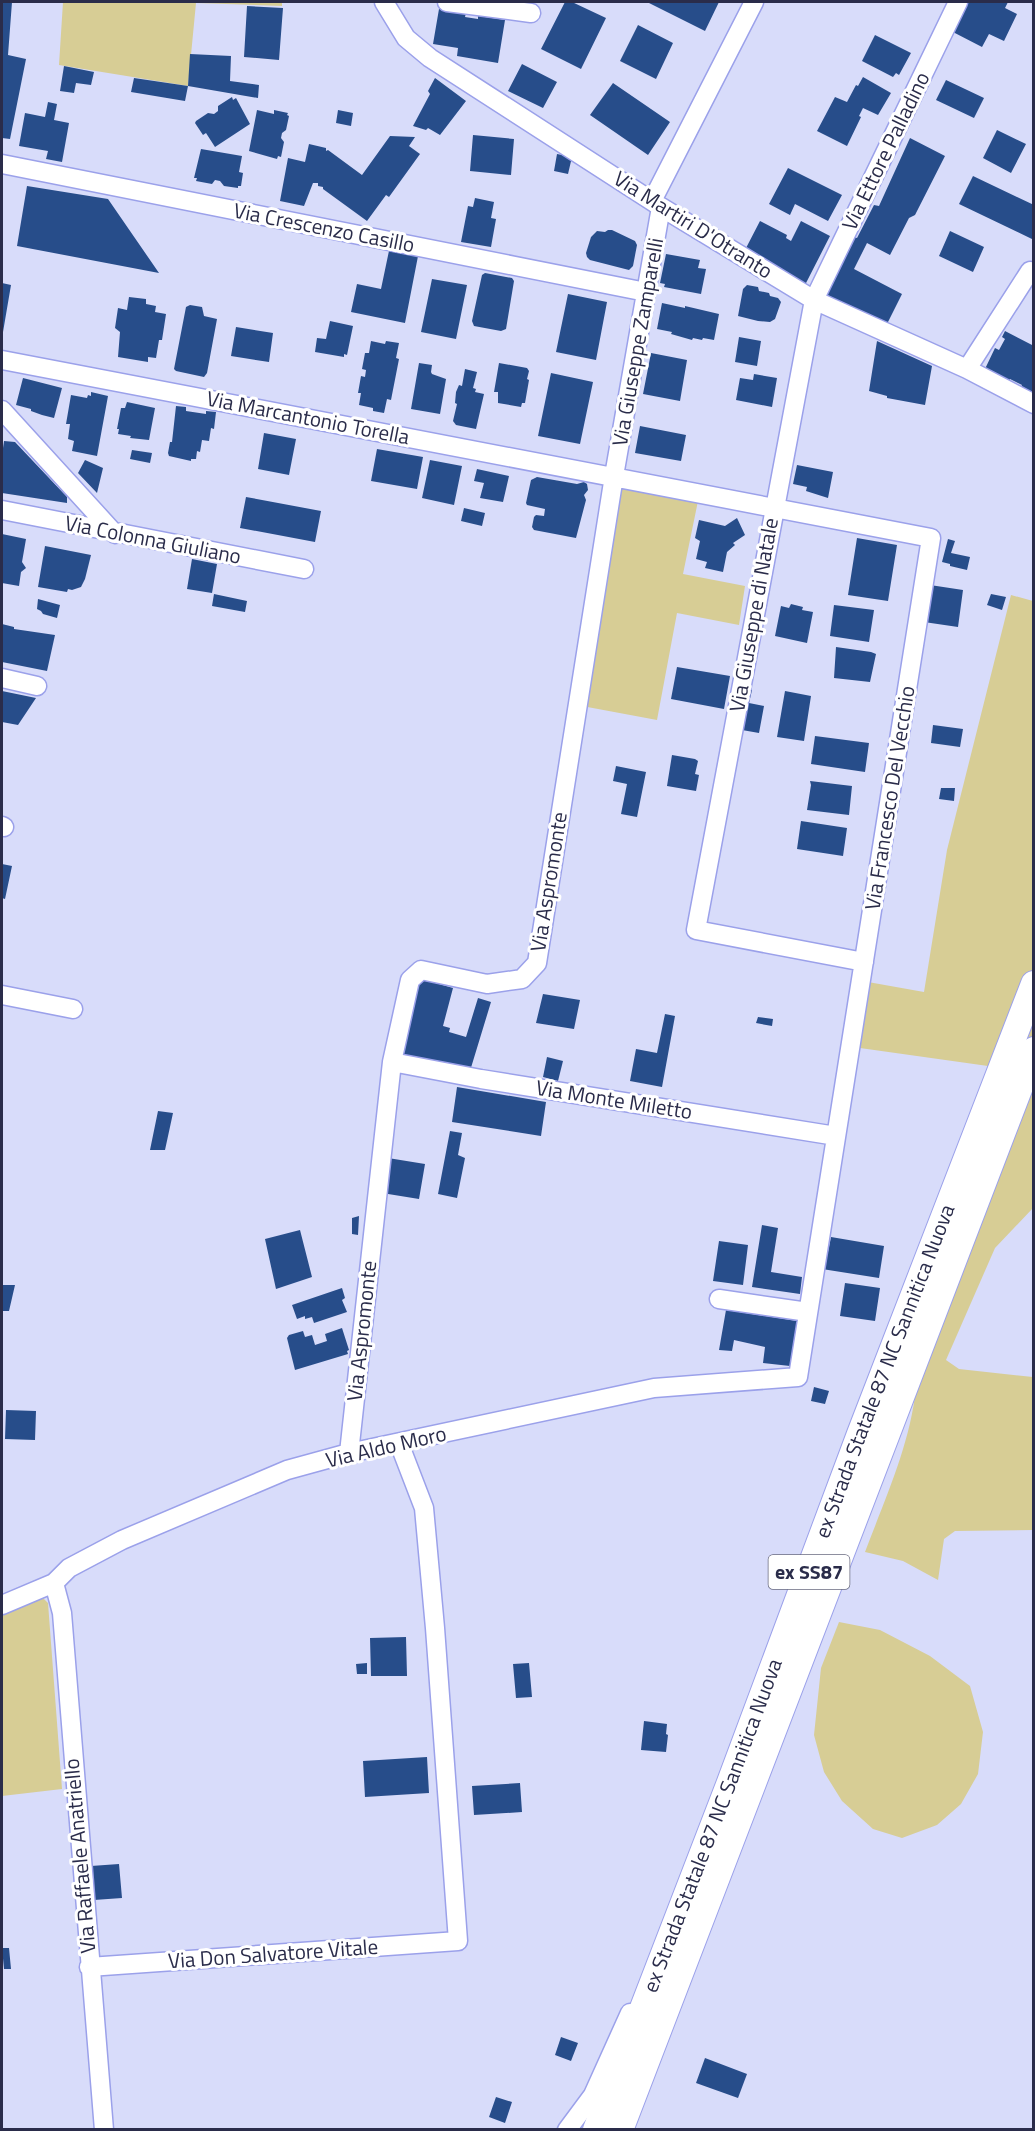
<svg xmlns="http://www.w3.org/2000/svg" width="1035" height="2131" viewBox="0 0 1035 2131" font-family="'Titillium Web',sans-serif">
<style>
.green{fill:#d7cd95}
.building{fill:#274d8a}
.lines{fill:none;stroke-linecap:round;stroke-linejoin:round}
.minor-casing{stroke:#9ba1ea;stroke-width:21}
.highway-casing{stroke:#9ba1ea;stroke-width:28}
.minor{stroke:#fff;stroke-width:18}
.highway{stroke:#fff;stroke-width:26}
.labels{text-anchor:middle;stroke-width:6;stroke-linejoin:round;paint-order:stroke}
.shield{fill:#fff;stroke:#6a6b80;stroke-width:1.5}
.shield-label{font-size:20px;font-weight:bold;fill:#2a2c4a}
.street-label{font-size:21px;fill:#2a2c4a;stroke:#fff}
</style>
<rect width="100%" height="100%" fill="#d8dcfa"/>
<path class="green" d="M63,2H282V6L196,3L188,86L59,65Z
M620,487L698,501L683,574L745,586L739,625L677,613L657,720L582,706Z
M1011,595L1033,601V1076L988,1066L860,1048L868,982L924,992L947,850Z
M1033,1086V1208L995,1248L946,1360L959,1369L1033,1377V1530L955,1531L944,1539L938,1580L903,1561L865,1552C885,1499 910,1445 916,1388Z
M41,1596L48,1603L62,1789L2,1796V1613Z
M839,1622L880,1630L930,1656L970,1686L983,1732L978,1774L961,1804L937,1825L902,1838L873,1829L842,1801L824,1772L814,1735L821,1668Z"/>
<path class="building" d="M2,2H12L8,55L26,59L10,139L2,138Z
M565,2H572L606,18L581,69L541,49Z
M650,2H719L705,31L649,3Z
M966,2H1008L1005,8L1017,14L1004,41L989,34L982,47L951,31Z
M247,6L283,8L279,60L244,57Z
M439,9L466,13L465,17L478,19V16L505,20L498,63L457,56L458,48L433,44Z
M638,25L673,43L656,79L620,61Z
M875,35L911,53L899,75L896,73L893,77L862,61Z
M190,54L231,56L230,81L259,85L258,98L188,86Z
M522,64L557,82L543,108L508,91Z
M64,66L94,72L91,85L76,83L74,93L60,91Z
M863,77L891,93L878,115L863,108L859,116L861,117L847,146L817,131L835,97L847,102L856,85L858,86Z
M134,78L188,86L185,101L131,92Z
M435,78L466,101L440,135L428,128L426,130L413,126L430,94L428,91Z
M946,80L984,98L974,118L936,100Z
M613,83L670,122L648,155L590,115Z
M232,97L233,100L236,98L250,124L215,147L206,133L203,135L195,123L196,121L208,113L214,114L218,111V106Z
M48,102L57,104L54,120L69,123L62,162L46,159L48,151L19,146L25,113L45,117Z
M257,110L274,114V110L288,113L287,115L289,116L286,130L282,133L281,138L284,142L281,157L278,156L277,159L249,151Z
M338,110L353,113L351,126L336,123Z
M997,130L1026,144L1011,173L983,158Z
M473,135L514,139L511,175L470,171Z
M390,136L415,137L409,146L420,154L389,197L386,195L367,221L323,189V187L318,186V183H313L304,206L280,201L288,158L305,162L309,144L326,148V151L328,150L362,175Z
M910,138L945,156L915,215L909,218L890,255L867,243L854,269L902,294L886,326L824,294L854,237L857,238L874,205L879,206Z
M201,149L242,156L239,172L243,173L241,186H238V188L224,186L220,181L215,180L212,184L196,181L197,178H194Z
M557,154L572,157L568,174L554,171Z
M788,168L842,195L828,221L795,204L790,215L769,204Z
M973,176L1034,205V240L959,204Z
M27,186L108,199L159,273L17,246Z
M475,198L494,202L491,218L496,219L491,247L461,242L468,206L473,207Z
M760,221L787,235L786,238L791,241L801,221L830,236L805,285L745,250Z
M608,230H612L635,241L637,245L633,266L629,270L590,260L587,257L586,253L591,237L597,231L605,232Z
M950,231L984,247L973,272L939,256Z
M390,246L419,251L405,323L351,312L357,284L381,289Z
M666,254L700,260L698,268L706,269L701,294L664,287L665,284L660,283Z
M485,273L512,278L514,281L506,329L501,331L474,326L472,321L482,275Z
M432,279L467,285L456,339L421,332Z
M2,283L11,285L3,332H2Z
M747,285L758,287L759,291L769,293L770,296L778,298L781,302L775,319L770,322L758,321L738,316L743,289Z
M568,294L607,302L596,360L556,352Z
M129,297L146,299V304L156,306L155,312L166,314L162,340H159L156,358L148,357V362L118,357L120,332L115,328L118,308L127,310Z
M662,303L685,308V306L719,314L714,340L703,338L702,340L693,338L692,340L671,334L672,332L657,329Z
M190,305L202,307L204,316L217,319L207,373L204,377L176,371L174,369L186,307Z
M330,321L353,326L347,355L344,354V357L315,352L317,338L326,339Z
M236,327L273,333L269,362L231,356Z
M1005,331L1034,346V396L1020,389L1022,385L1010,379L1008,383L984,371L995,348L999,350L1005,339L1002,337Z
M739,337L761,341L757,366L735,362Z
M371,341L385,344L386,341L399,343L396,358L399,359L391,400L387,399L384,413L373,411V408L359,405L361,393H358L361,376L365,377L366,370L362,369L365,353H369Z
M877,341L932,366L925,405L887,398V396L869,391Z
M651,353L687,360L680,401L643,394Z
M419,363L432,365L431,372L432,374L446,379L440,414L411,409Z
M499,363L527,368L529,371L527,379L529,380L525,403H522L521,407L498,403V392H494Z
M465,369L477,372L473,388L476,389L475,392L484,394L476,429L456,425L453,421L457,404L455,403L456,392L459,385L462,386Z
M551,373L593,382L580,444L538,436Z
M754,374L777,378L772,407L736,400L740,378L753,380Z
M23,378L62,388L54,418L42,415L31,411V409L16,405Z
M91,392L108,396L97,456L72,451L74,441L68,439L70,424H66L71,395L87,398L88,395L91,396Z
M127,402L155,408L149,440L130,438L131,436L118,434L119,429H117L121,408H125Z
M176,406L186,407V411L206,414V411L216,412L214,429L211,428L209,441L202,440L200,452L197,451L196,459H191V461L169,456L168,453L170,442H172Z
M640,426L686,435L681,461L635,453Z
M264,433L296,439L289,475L258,469Z
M4,441L15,442L67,497V503L2,493V455Z
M377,449L423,457L417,489L371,481Z
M132,450L152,453L150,463L130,459Z
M85,460L103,468L97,493L78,473Z
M430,460L462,466L454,505L422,498Z
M797,465L833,472L828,498L806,491L807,487L793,484Z
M477,469L509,476L503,502L480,498L484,483L474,481Z
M537,477L577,484L584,482L587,484L588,490L584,495L586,500L576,538L534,530L532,527L534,517L536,515L544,516L545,509L527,505L526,503L531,480Z
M246,497L321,511L315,542L240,528Z
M464,508L485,513L482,526L461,521Z
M737,518L745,535L733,543L735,545L727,552L723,572L705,568L707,562L696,559L700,541L695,538L699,520L725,526Z
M2,534L26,539L22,562L26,568L21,572L19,586L2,583Z
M857,538L897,545L888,601L848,595Z
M948,539L955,541L951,553L970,557L967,570L950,566V564L942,562Z
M45,546L91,555L85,579L81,587L72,590L68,589L67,592L38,587Z
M192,559L217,564L212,593L187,589Z
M930,585L963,590L958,627L924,622Z
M214,594L247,601L245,612L212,606Z
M991,594L1006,597L1002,610L987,605Z
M38,599L60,605L57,618L43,614L41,611L37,609Z
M791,604L803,607L802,610L813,612L807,643L775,636L781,606L789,608Z
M834,605L874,610L869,642L830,636Z
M2,624L14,627V629L55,635L47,671L2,662Z
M836,647L871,652L876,654L870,682L834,678Z
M677,667L730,676L724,709L671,699Z
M748,689L752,690L749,703L764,706L759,733L742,730Z
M2,691L36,698L18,725L2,722Z
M785,691L811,696L804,741L777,737Z
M933,725L963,729L960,747L931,743Z
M815,736L869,743L865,772L811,764Z
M672,755L695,759L698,761L695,774L699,775L696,791L667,786Z
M616,766L646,772L637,817L621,814L627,784L613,781Z
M810,781L852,786L849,815L807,810L811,785Z
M941,788H955L954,801L939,799Z
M801,821L847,828L843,856L797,849Z
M2,864L12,866L5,899L2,898Z
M418,978L453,988L443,1026L450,1028L449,1032L466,1037L478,998L491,1002L470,1071L397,1054Z
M543,994L580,1000L574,1029L536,1023Z
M665,1014L675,1016L662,1087L630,1081L636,1049L657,1053Z
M758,1017L773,1019L772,1026L756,1023Z
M547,1057L563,1061L558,1081L543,1077Z
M457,1087L546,1102L541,1136L452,1122Z
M158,1111L173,1113L165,1150H150Z
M450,1131L462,1133L458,1155L465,1158L457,1198L438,1194Z
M388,1158L425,1164L419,1199L382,1193Z
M359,1216L358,1235L352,1234V1218Z
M762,1225L778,1228L771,1272L802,1277L800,1294L752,1287Z
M300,1230L312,1277L276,1289L265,1239Z
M831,1237L884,1246L879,1278L822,1269L823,1258L828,1252Z
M719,1241L748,1245L743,1285L713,1281Z
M845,1283L880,1288L875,1321L840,1316Z
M2,1285H15L9,1311H2Z
M342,1288L345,1298L342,1300L347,1312L314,1323L312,1317L305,1319V1316L297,1319L292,1305Z
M726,1310L797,1321L790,1366L763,1363L765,1347L734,1340L732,1351L719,1350Z
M342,1328L349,1350L347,1351L348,1354L295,1370L287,1338L289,1335L303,1331L305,1337L312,1335L315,1345L327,1341L325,1334Z
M814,1387L829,1391L825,1404L811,1401Z
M6,1410L36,1411L35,1440L5,1439Z
M406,1637L407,1676H371L370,1638Z
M367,1663V1674H357L356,1664Z
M529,1663L532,1697L516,1698L513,1664Z
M644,1721L667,1724L666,1734L668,1735L666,1752L641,1750Z
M427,1757L429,1793L365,1797L363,1761Z
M520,1783L522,1812L474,1815L472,1786Z
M119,1864L122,1898L94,1900L91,1866Z
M2,1948H9L11,1969H4Z
M561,2037L578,2043L571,2061L555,2055Z
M705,2058L747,2074L738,2098L696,2083Z
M496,2097L512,2102L505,2123L489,2117Z"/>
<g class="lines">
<defs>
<path id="minor" d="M384,2L406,38L430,58L661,207L814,300L967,369L1034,404
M447,2L531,13
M2,164L646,292
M652,201L754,2
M2,360L931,538L798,1377L654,1388L349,1453L287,1470L122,1540L69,1568L54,1583L2,1605
M967,369L1030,271
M2,410L115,534
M2,510L304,569
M2,678L37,686
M2,826L4,827
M864,962L696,930L814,300L958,2
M2,995L73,1009
M392,1062L481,1079L836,1136
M719,1299L808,1312
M349,1453L392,1062L410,980L421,970L487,984L522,979L537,963L614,476L661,207
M54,1583L62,1613L104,2130
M89,1967L458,1941L435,1628L424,1508L399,1443
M567,2130L593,2095L630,2013"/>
<g id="highway">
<path id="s1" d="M596,2130L729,1785L860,1434L1034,984"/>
<path d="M620,2130L1034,1050"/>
</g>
</defs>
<use href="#minor" class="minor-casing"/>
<use href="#highway" class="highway-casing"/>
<use href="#minor" class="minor"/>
<use href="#highway" class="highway"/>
</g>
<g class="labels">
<rect class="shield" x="768.5" y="1555" width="81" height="34" rx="4.5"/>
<g class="shield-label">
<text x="809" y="1579">ex SS87</text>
</g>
<g class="street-label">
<text transform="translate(886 151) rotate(-64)" y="7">Via Ettore Palladino</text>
<text transform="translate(693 225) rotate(32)" y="7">Via Martiri D'Otranto</text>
<text transform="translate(324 228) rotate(11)" y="7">Via Crescenzo Casillo</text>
<text transform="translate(638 342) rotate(-80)" y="7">Via Giuseppe Zamparelli</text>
<text transform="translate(308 418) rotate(11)" y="7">Via Marcantonio Torella</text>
<text transform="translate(153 540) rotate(11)" y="7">Via Colonna Giuliano</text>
<text transform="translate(754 615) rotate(-80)" y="7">Via Giuseppe di Natale</text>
<text transform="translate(890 798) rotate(-81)" y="7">Via Francesco Del Vecchio</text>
<text transform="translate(549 882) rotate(-81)" y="7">Via Aspromonte</text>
<text transform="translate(614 1100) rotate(9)" y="7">Via Monte Miletto</text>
<text transform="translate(362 1331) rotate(-84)" y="7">Via Aspromonte</text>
<text dy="7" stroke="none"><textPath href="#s1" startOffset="812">ex Strada Statale 87 NC Sannitica Nuova</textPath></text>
<text transform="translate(386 1447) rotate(-13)" y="7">Via Aldo Moro</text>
<text dy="7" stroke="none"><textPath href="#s1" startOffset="326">ex Strada Statale 87 NC Sannitica Nuova</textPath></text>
<text transform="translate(80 1856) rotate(-95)" y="7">Via Raffaele Anatriello</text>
<text transform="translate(273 1954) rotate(-4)" y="7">Via Don Salvatore Vitale</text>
</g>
</g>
<rect width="1035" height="2131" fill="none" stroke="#2a2c4a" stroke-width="6"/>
</svg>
